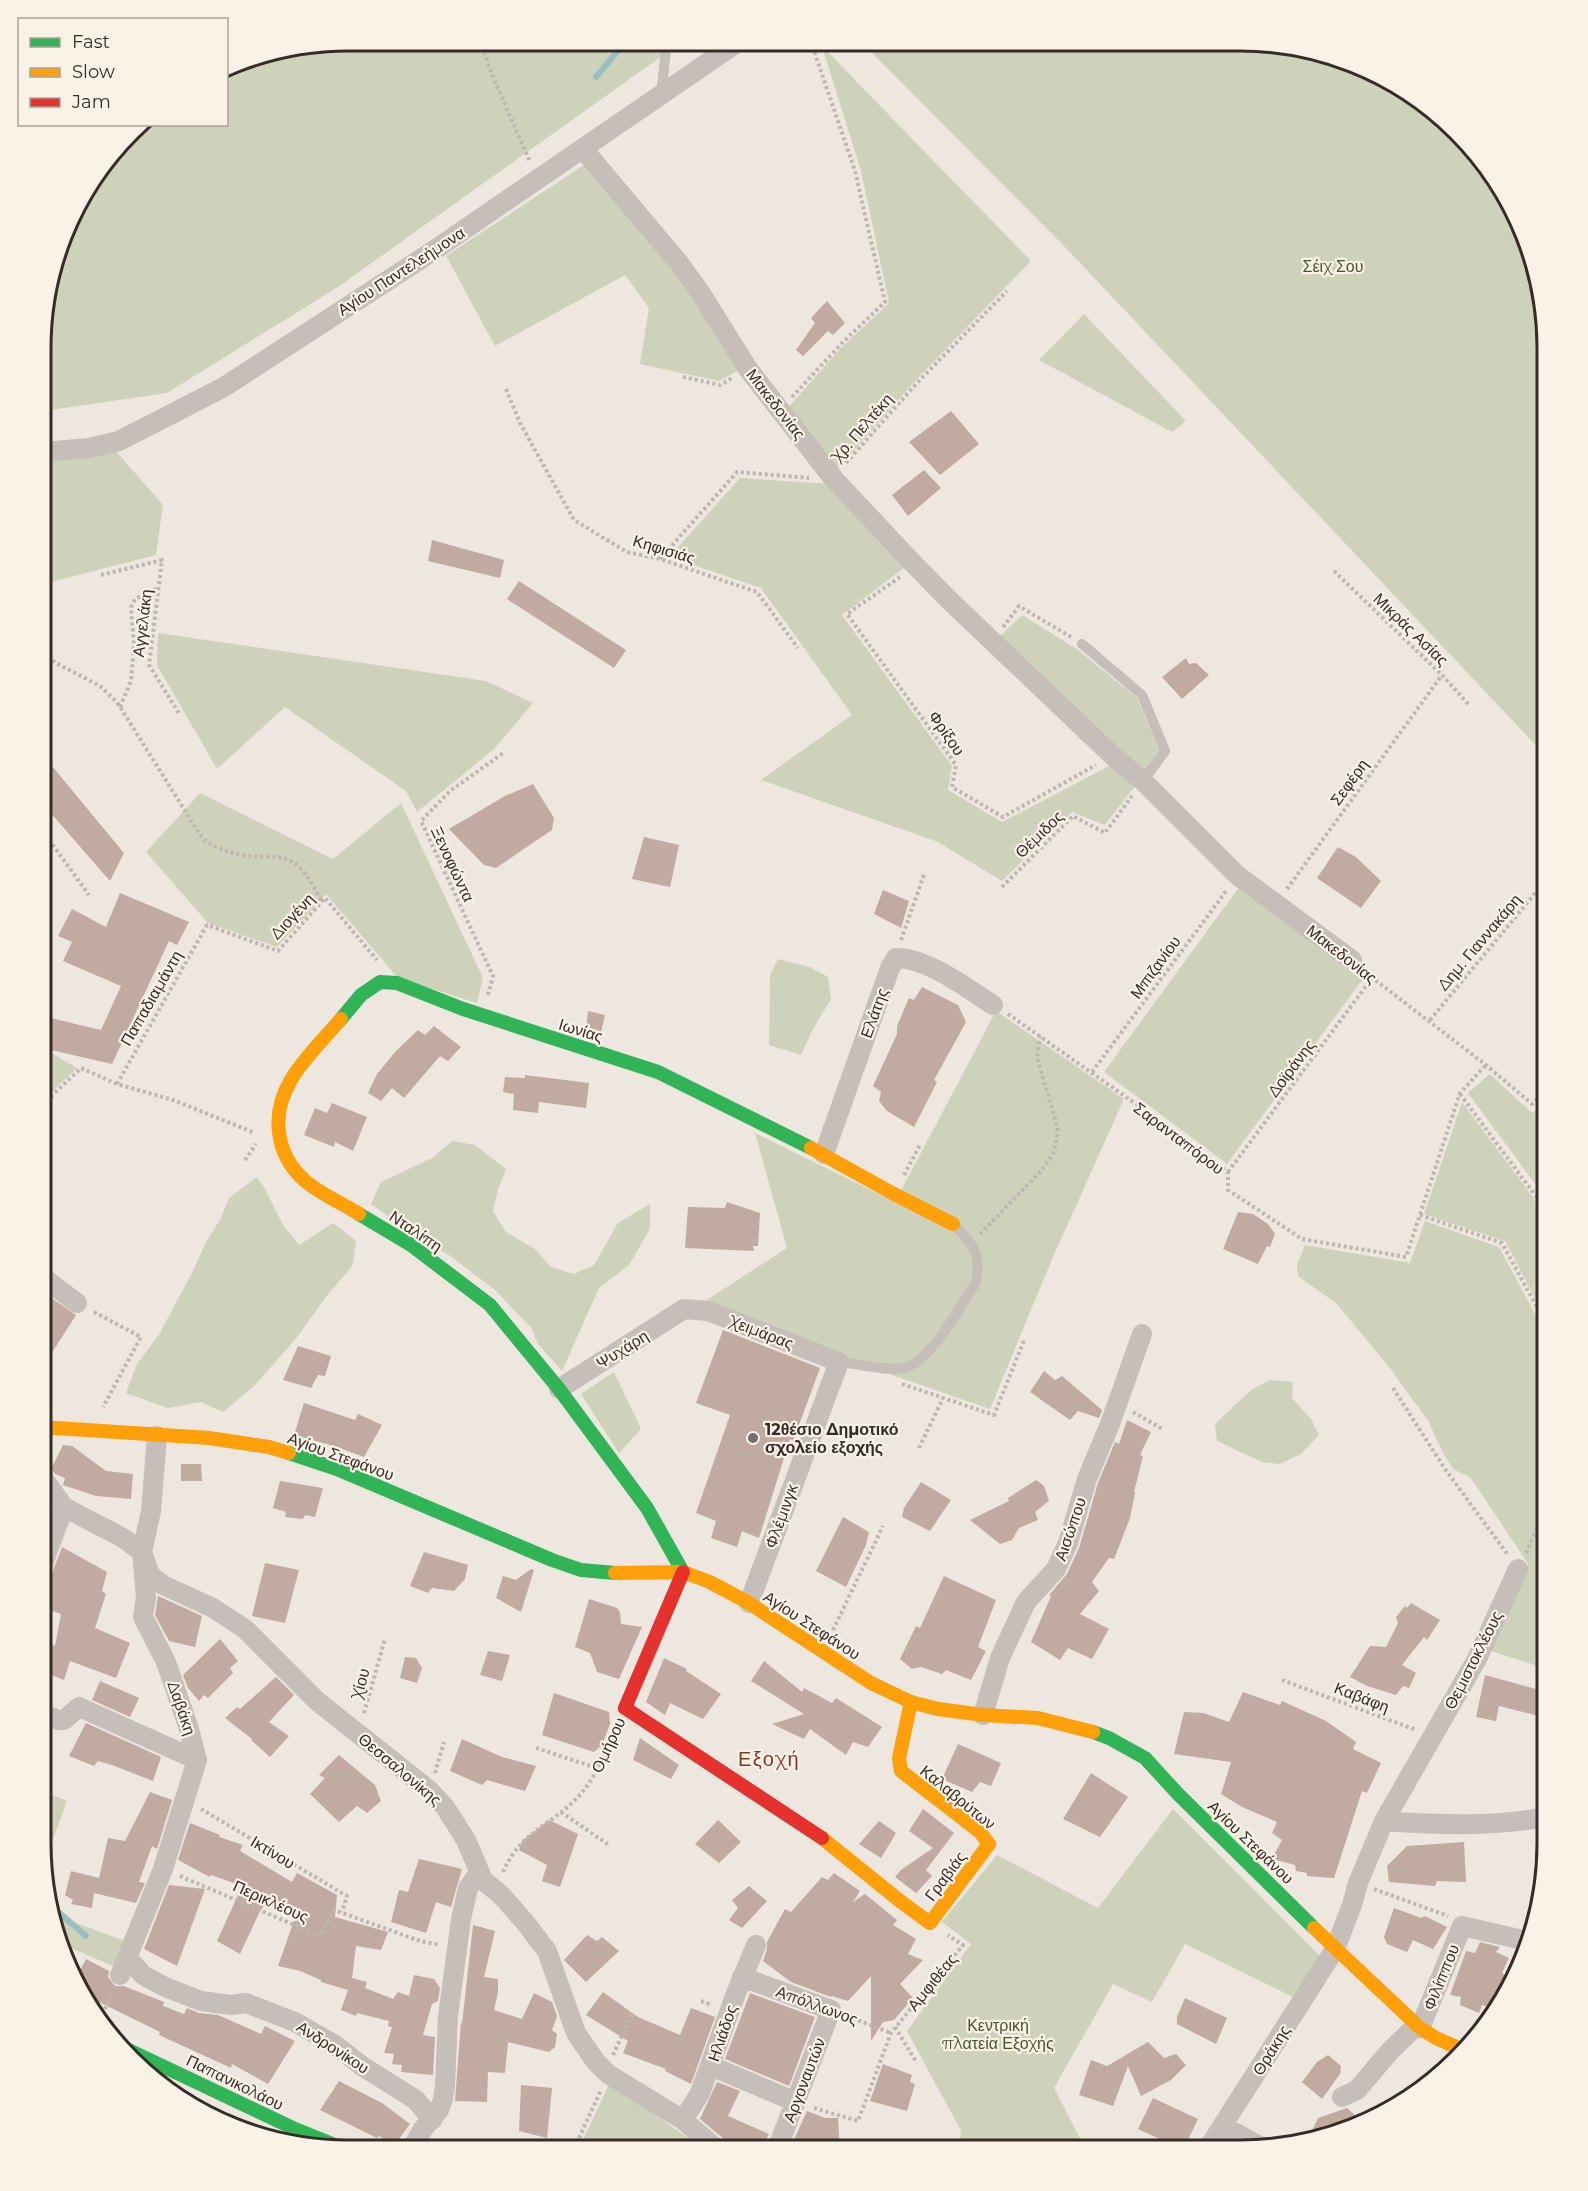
<svg xmlns="http://www.w3.org/2000/svg" width="1588" height="2191" viewBox="0 0 1588 2191" font-family="Montserrat,sans-serif">
<style>
.green{fill:#ced2ba}
.lines{fill:none;stroke-linecap:round;stroke-linejoin:round}
.stream{stroke:#9cbfbe;stroke-width:6}
.building{fill:#c0aaa1}
.path{stroke:#beb7b1;stroke-width:4;stroke-dasharray:3 3;stroke-linecap:butt}
.lane{stroke:#c5beb9;stroke-width:10}
.street{stroke:#c5beb9;stroke-width:20}
.fast{stroke:#30b455;stroke-width:14}
.slow{stroke:#ff9f0a;stroke-width:14}
.jam{stroke:#e5322d;stroke-width:14}
.poi-dot{fill:#766d68;stroke:#faf1e7;stroke-width:2}
.labels{text-anchor:middle;stroke-width:4.5;stroke-linejoin:round;paint-order:stroke}
.park-label{font-size:16px;fill:#46552a;stroke:#faf1e7}
.street-label{font-size:16px;fill:#362c27;stroke:#faf1e7}
.poi-label{font-size:16px;font-weight:bold;fill:#362c27;stroke:#faf1e7;text-anchor:start}
.quarter-label{font-size:20px;letter-spacing:1.5px;fill:#87371f;stroke:#faf1e7}
.rim{fill:none;stroke:#362c27;stroke-width:3}
</style>
<rect width="100%" height="100%" fill="#ede7e0"/>
<path class="green" d="M348,41H683L338,287L167,393L43,411V308L82,195L139,125L226,124L227,70L249,57Z
M861,42L1280,43L1357,64L1411,93L1471,146L1516,212L1537,269L1547,348V757L1065,247Z
M822,46L1031,261L913,383L833,474L786,410L840,349L889,303L861,171Z
M584,165L697,297L741,369L719,381L640,364L649,308L625,275L495,346L446,256Z
M1084,314L1186,421L1172,432L1039,360Z
M114,449L163,505L156,555L43,584V459Z
M740,478L832,484L908,565L842,615L952,766L948,790L1002,822L1115,763L1138,782L1105,825L1072,812L1002,881L938,842L761,780L852,715L761,588L669,557Z
M1022,615L1077,649L1137,698L1160,752L1143,775L996,640Z
M158,633L486,681L533,703L494,749L417,812L406,791L285,707L217,769L157,665Z
M200,793L333,859L401,803L483,978L477,1003L398,978L326,894L277,947L208,923L146,852Z
M1240,886L1362,980L1227,1164L1104,1072Z
M778,959L810,967L828,977L831,999L813,1029L801,1055L769,1045L770,975Z
M996,1011L1124,1099L1052,1259L990,1409L848,1360L699,1305L787,1248L755,1133L895,1202Z
M42,1048L77,1068L42,1101Z
M1490,1074L1532,1113L1538,1109L1547,1124V1200L1468,1093Z
M1462,1102L1547,1216V1321L1505,1241L1424,1214Z
M452,1141L475,1145L506,1169L498,1189L493,1211L506,1232L535,1249L551,1267L574,1274L594,1265L618,1223L650,1204V1229L629,1265L599,1288L562,1371L538,1344L532,1329L495,1290L449,1255L421,1240L371,1204L381,1182L432,1158Z
M257,1177L265,1189L283,1225L299,1245L333,1223L356,1241L353,1265L325,1298L298,1336L278,1359L256,1384L223,1412L201,1402L168,1408L126,1393L137,1364L158,1336L192,1273L207,1240L220,1220L229,1198Z
M1425,1221L1499,1247L1547,1336V1669L1491,1651L1528,1564L1471,1478L1453,1469L1440,1447L1429,1422L1389,1367L1337,1304L1298,1276L1297,1265L1305,1245L1410,1263Z
M614,1372L641,1429L619,1453L581,1394Z
M1270,1380L1293,1382L1292,1398L1311,1419L1319,1435L1301,1454L1280,1464L1262,1462L1217,1441L1215,1424L1251,1390Z
M41,1790L67,1801L52,1842L49,1893L65,1919L131,1943L120,1969L59,1943C41,1895 41,1841 41,1790Z
M1173,1809L1321,1957L1295,1998L1185,1944L1152,2002L1113,1984L1054,2088L1086,2150H958L961,2131L907,2031L971,1944L942,1922L997,1855L1098,1908Z
M610,2082L703,2149H597L582,2142Z"/>
<g class="lines">
<path class="stream" d="M596,77L626,41
M48,1903L86,1936"/>
</g>
<path class="building" d="M827,301L845,323L833,335L828,331L803,356L796,350L815,323L811,318Z
M951,411L979,444L940,475L909,442Z
M924,470L941,488L908,516L892,495Z
M432,540L504,560L500,578L428,561Z
M519,581L626,650L614,668L507,599Z
M1186,658L1189,664L1196,663L1209,675L1182,699L1162,677Z
M42,754L124,853L110,881L42,803Z
M533,784L554,818L552,830L496,868L484,865L449,829L505,796Z
M644,837L679,845L670,887L632,879Z
M1338,847L1356,857L1381,881L1361,908L1317,878Z
M883,890L909,901L901,928L874,914Z
M120,893L189,922L177,945L169,941L112,1064L42,1048V1016L101,1030L121,986L63,961L72,942L58,936L72,909L106,927Z
M922,987L958,1005L966,1022L934,1080L937,1082L914,1127L887,1111L879,1101L881,1092L873,1086L897,1034V1026L909,998L914,1000Z
M588,1011L605,1015L601,1032L586,1029Z
M434,1026L461,1047L448,1061L440,1056L404,1098L392,1088L381,1101L368,1093L377,1074L396,1051L418,1030L425,1035Z
M525,1075L589,1083L586,1108L539,1102L538,1113L513,1110L514,1094L503,1092L505,1077L525,1078Z
M332,1103L367,1117L353,1151L335,1142L334,1147L304,1135L315,1108L327,1113Z
M727,1202L760,1213L758,1246H753L754,1251L685,1248L688,1207L725,1208Z
M1238,1212L1253,1214L1268,1224L1275,1234L1270,1247L1267,1246L1258,1264L1223,1249Z
M41,1291L76,1315L41,1370Z
M723,1330L820,1368L793,1441L790,1439L759,1538L742,1531L737,1547L711,1538L716,1521L696,1513L730,1415L696,1403Z
M298,1346L331,1356L325,1376L318,1375L311,1388L283,1380Z
M1044,1371L1055,1380L1062,1376L1102,1410L1099,1418L1078,1411L1070,1420L1030,1392Z
M304,1403L355,1420L358,1414L382,1425L364,1457L334,1446L294,1435Z
M1127,1420L1151,1432L1140,1455L1143,1456L1134,1492L1135,1493L1130,1518L1114,1559L1109,1558L1092,1582L1099,1591L1080,1614L1109,1629L1092,1659L1068,1648L1060,1660L1031,1642L1051,1596L1049,1595L1067,1574L1079,1548L1098,1483L1115,1442L1119,1444Z
M63,1445L72,1446L106,1471L133,1474L131,1499L96,1496L63,1485L65,1478L55,1474L51,1469Z
M181,1464H201L202,1481H181Z
M1036,1480L1044,1486L1049,1501L1035,1512L1038,1520L1019,1528L1012,1540L1000,1544L970,1520L1009,1501L1008,1498Z
M280,1481L323,1488L315,1517L305,1515L303,1519L285,1517L286,1512L273,1508Z
M921,1482L951,1500L930,1531L902,1517L904,1508Z
M843,1517L869,1532L866,1545L846,1587L816,1571Z
M62,1547L107,1572L102,1591L106,1594L95,1628L130,1643L116,1678L70,1661L64,1680L41,1671V1641L55,1646L61,1614L41,1607V1595L49,1581L46,1579L52,1573Z
M424,1552L468,1565L465,1579L454,1591L432,1588L428,1593L410,1586Z
M265,1563L299,1570L285,1623L252,1616Z
M531,1569L534,1570L521,1612L496,1598L503,1576L516,1580Z
M944,1576L996,1600L978,1647L986,1651L971,1680L946,1670L942,1674L921,1667L912,1669L900,1659L916,1626L920,1628Z
M158,1596L202,1616L195,1647L169,1641L155,1615Z
M589,1599L617,1608L620,1612L621,1624L642,1627L619,1679L597,1672L590,1653L575,1647Z
M1411,1603L1440,1620L1427,1640L1424,1637L1402,1665L1416,1673L1409,1688L1403,1686L1396,1695L1367,1686L1350,1677L1370,1646L1386,1647L1398,1623L1396,1617L1405,1606L1407,1608Z
M220,1639L238,1661L230,1668L233,1673L208,1698L204,1695L199,1701L188,1688L183,1675Z
M488,1651L510,1655L502,1681L480,1675Z
M405,1657L416,1658L422,1668L417,1683L400,1678Z
M664,1658L687,1669L686,1671L721,1694L703,1719L670,1703L665,1715L646,1702Z
M764,1661L802,1692L804,1688L832,1703L836,1698L882,1727L868,1747L853,1742L846,1755L810,1729L804,1739L772,1724L804,1714L751,1681Z
M1485,1675L1547,1692V1718L1499,1706L1496,1721L1476,1717Z
M276,1677L294,1695L269,1722L289,1736L270,1757L251,1740L252,1739L225,1718L237,1707L240,1709Z
M100,1681L139,1698L130,1717L92,1700Z
M1243,1692L1280,1705L1282,1701L1326,1721L1356,1742L1353,1749L1381,1763L1367,1793L1362,1791L1334,1878L1307,1876V1873L1296,1871L1295,1865L1272,1859L1282,1840L1272,1833L1277,1822L1242,1807L1221,1794L1231,1762L1174,1754L1184,1712L1203,1713L1229,1722Z
M554,1693L609,1712L610,1724L602,1745L594,1752L542,1735Z
M86,1723L161,1757L153,1781L112,1765L98,1761L94,1766L69,1756Z
M640,1738L679,1765L671,1779L633,1760Z
M462,1739L502,1757L536,1766L525,1791L487,1780L482,1785L450,1771Z
M958,1744L1001,1763L991,1786L980,1782L972,1792L942,1779Z
M339,1755L375,1785L381,1801L367,1813L357,1806L339,1822L310,1794L325,1778L319,1775Z
M1091,1773L1128,1797L1100,1837L1063,1819Z
M150,1792L172,1800L157,1849L152,1846L139,1882L145,1883L136,1903L94,1893L92,1908L71,1904L73,1900L65,1895L71,1871L99,1878L108,1838L125,1841Z
M923,1809L954,1833L926,1870L932,1876L916,1893L895,1877L901,1870L933,1848L909,1831Z
M549,1820L578,1834L560,1887L542,1881L547,1865L519,1850L522,1841Z
M718,1820L741,1842L719,1863L695,1844Z
M879,1821L896,1833L881,1858L859,1844Z
M190,1823L220,1835L219,1837L243,1845L240,1851L292,1882L297,1873L337,1895L335,1917L388,1932L381,1950L356,1946L352,1978L367,1982L365,1988L393,1999L398,1992L409,1996L414,1975L434,1979L440,1988L438,2001L432,2004L423,2035L435,2037L433,2075L401,2072L402,2065L392,2064L394,2054L384,2053L392,2027L388,2026L389,2021L357,2013L356,2016L341,2010L348,1990L321,1982V1980L300,1971L278,1966L297,1912L270,1897L259,1913L240,1954L217,1941L239,1893H240L239,1892L242,1886L211,1875L210,1877L178,1860Z
M1464,1842L1466,1882L1437,1881L1435,1886L1389,1882L1387,1866L1407,1846Z
M419,1859L462,1869L451,1907L436,1902L426,1933L391,1922L399,1890L408,1892Z
M834,1873L860,1891L853,1902L865,1894L897,1920L893,1925L916,1939L908,1954L923,1960L900,1984L913,1998L894,2020L883,2022L871,2041V1976L848,2001L832,1996L831,1997L791,1982L763,1961L767,1949V1942L785,1909L791,1912L822,1877L828,1880Z
M169,1885L205,1889L177,1966L144,1949Z
M749,1886L767,1901L742,1928L729,1920L738,1908L732,1900Z
M1394,1908L1421,1918L1425,1916L1447,1927L1433,1949L1413,1940L1407,1952L1387,1944L1384,1937Z
M473,1925L495,1931L484,1977L498,1979V1992L494,2010L522,2019L534,1993L552,2002L557,2016L552,2030L557,2034L555,2047L549,2052L508,2042L505,2073L488,2072L487,2102L455,2101L461,2022L462,2024Z
M587,1935L597,1941L602,1937L619,1951L586,1982L564,1960Z
M1480,1942L1500,1947L1496,1952L1509,1958L1502,1973L1507,1976L1504,1988H1500L1494,2009L1482,2005L1479,2013L1460,2005L1461,1997L1450,1995L1466,1951L1475,1953Z
M86,1959L109,1971L108,1977L115,1986H124L164,2002L163,2006L184,2014L187,2008L199,2013L218,2015L261,2034L265,2026L295,2041L268,2084L232,2064L231,2068L159,2035L160,2032L99,2002L96,2014L74,1982Z
M603,1992L638,2017L680,2035L691,2008L715,2017L691,2084L665,2071L666,2069L623,2053L628,2041L586,2015Z
M750,1993L815,2017L789,2086L725,2059Z
M1185,1998L1227,2018L1216,2044L1177,2024V2017Z
M1148,2042L1164,2058L1176,2054L1186,2065L1171,2080L1141,2096L1128,2066L1113,2106L1079,2095L1091,2060L1107,2066Z
M1328,2055L1341,2066L1340,2074L1322,2099L1302,2082L1317,2062Z
M883,2064L912,2075L910,2082L915,2084L907,2111L870,2101Z
M339,2081L382,2103L410,2124L394,2146L379,2136L377,2138L320,2110Z
M717,2082L740,2091L728,2116L769,2134L761,2149H741L725,2140L700,2119Z
M521,2085L552,2088L547,2138L519,2131Z
M1153,2098L1198,2119L1183,2150L1138,2129Z
M1347,2108L1355,2115L1349,2129L1319,2140L1307,2142L1318,2118Z
M807,2111L825,2118H838L840,2149H803L792,2144Z"/>
<g class="lines">
<path class="path" d="M480,41L493,77L530,162
M683,377L720,385L732,378
M506,389L520,423L574,520L627,552L660,559L757,592L798,648
M792,397L842,343L885,302L855,171L811,42
M846,463L916,384L1007,291
M660,559L737,472L809,478
M1334,571L1442,675L1469,705
M101,575L162,560L149,665L180,715
M900,577L847,614L956,765L952,787L1003,817L1096,765
M1003,627L1019,606L1071,637
M43,653L56,663L100,686L117,702L202,838C216,849 232,854 250,856C269,858 288,853 302,870C310,879 316,891 322,902
M120,707L131,681L134,645L131,607L135,599L158,588
M42,830L89,895
M1002,887L1073,816L1105,833L1132,796
M1287,889L1442,675
M901,940L925,872
M1366,973L1486,1065L1532,1104L1547,1088
M488,995L493,976L421,821L450,791L503,753
M1008,1014L1136,1104L1228,1172V1190L1302,1239L1406,1257L1460,1093L1486,1065
M1430,1020L1547,879
M1092,1072L1227,890
M117,1084L207,925L278,951L325,898L377,960
M1460,1094L1547,1211
M1538,1097L1547,1103
M42,1105L81,1068L117,1084L173,1100L255,1133
M245,1160L256,1144
M1228,1172L1372,978
M904,1175L920,1145
M1420,1215L1502,1243L1547,1326
M980,1234L1042,1170L1053,1154L1056,1143L1058,1128L1037,1058L1040,1036
M94,1312L141,1337L103,1407
M902,1384L994,1415L1025,1338
M1393,1388L1445,1469L1508,1555
M1133,1412L1164,1430
M919,1448L943,1398
M1526,1553L1540,1521L1547,1515
M833,1630L883,1526
M1282,1680L1416,1730
M364,1713L385,1639
M536,1748L597,1768
M435,1773L444,1742
M201,1809L347,1896L342,1912
M561,1812L609,1845
M503,1872C521,1831 549,1827 578,1797C596,1778 605,1752 616,1728
M180,1876L320,1936L334,1910L420,1941L440,1945
M1374,1889L1448,1916
M701,2001L712,2005
M847,2016L891,2033
M100,2020L113,1991
M895,2027L917,2063
M613,2055L633,2012
M814,2108L858,2121L891,2033L963,1945L948,1935
M574,2149L601,2090"/>
<path class="lane" d="M661,95L667,41
M1082,644L1142,695L1165,751L1143,781
M839,1362C859,1364 883,1371 903,1368C930,1364 961,1305 976,1282C982,1254 973,1244 954,1225"/>
<path class="street" d="M583,149L679,263L700,292L748,369L833,478L908,558L948,599L1113,756L1143,781L1237,875L1352,960
M43,452L89,448L119,441L224,387L433,251L738,42
M824,1154L890,968L896,958C928,958 966,988 993,1005
M41,1276L77,1303
M559,1389L684,1309L708,1311L839,1362L749,1603
M41,1475L64,1507L123,1538L142,1552L150,1575L163,1585L213,1608L245,1629L317,1701L429,1790L445,1807L466,1840L483,1880L502,1896L524,1921L547,1951L576,2033L596,2062L608,2074L683,2120L717,2149
M41,1569L64,1507
M41,1713L58,1720H64L79,1707L197,1760
M983,1715L1000,1658L1026,1602L1056,1569L1068,1543L1087,1479L1110,1424L1142,1334
M1384,1821C1439,1825 1492,1827 1547,1817
M128,1958L143,1975L165,1987L201,2001L231,2005L246,2003L295,2022L335,2045L362,2066L416,2100L432,2120
M120,1975L163,1869L197,1760L189,1729L166,1662L143,1617L146,1597L142,1552L151,1511L157,1436
M742,1977L831,2010L777,2149
M1420,2028L1462,1926L1531,1942
M711,2066L796,2102
M1342,2097L1357,2090L1390,2051L1417,2025
M683,2120L700,2093L735,1996L756,1945
M1223,2126L1263,2148
M412,2148L423,2129L439,2110L443,2099L445,2086L448,2016L461,1919L468,1888L479,1873
M1207,2150L1335,1949L1352,1905L1358,1883L1384,1821L1477,1659L1518,1569"/>
<path class="fast" d="M341,1019L361,995L380,982L397,983L463,1009L658,1072L811,1148
M359,1214L411,1245L490,1305L559,1389L647,1508L683,1572
M289,1453L337,1469L552,1560L581,1570L615,1573
M1093,1732L1109,1738L1145,1758L1178,1794L1314,1928
M116,2044L295,2129L342,2148"/>
<path class="slow" d="M341,1019C312,1053 273,1085 279,1132C281,1151 290,1167 304,1180C320,1194 342,1203 359,1214
M811,1148L894,1194L953,1224
M41,1427L209,1438L269,1447L289,1453
M615,1573L683,1572L710,1582L749,1603L871,1683L911,1702L938,1709L983,1715L1038,1718L1093,1732
M822,1838L900,1901L930,1923L989,1844L980,1832L901,1771L899,1758L911,1702
M1314,1928L1420,2028L1436,2038L1463,2050"/>
<path class="jam" d="M683,1572L625,1708L822,1838"/>
</g>
<circle class="poi-dot" cx="753" cy="1438" r="6"/>
<g class="labels">
<g class="park-label">
<text x="1333" y="272">Σέιχ Σου</text>
<text x="998" y="2031">Κεντρική<tspan x="998" dy="18">πλατεία Εξοχής</tspan></text>
</g>
<g class="street-label">
<text transform="translate(401 271) rotate(-33)" y="6">Αγίου Παντελεήμονα</text>
<text transform="translate(776 404) rotate(52)" y="6">Μακεδονίας</text>
<text transform="translate(862 427) rotate(-49)" y="6">Χρ. Πελτέκη</text>
<text transform="translate(664 549) rotate(17)" y="6">Κηφισιάς</text>
<text transform="translate(142 623) rotate(-83)" y="6">Αγγελάκη</text>
<text transform="translate(1411 629) rotate(44)" y="6">Μικράς Ασίας</text>
<text transform="translate(947 733) rotate(55)" y="6">Φρίξου</text>
<text transform="translate(1349 782) rotate(-54)" y="6">Σεφέρη</text>
<text transform="translate(1039 834) rotate(-44)" y="6">Θέμιδος</text>
<text transform="translate(453 864) rotate(65)" y="6">Ξενοφώντα</text>
<text transform="translate(292 916) rotate(-47)" y="6">Διογένη</text>
<text transform="translate(1479 942) rotate(-50)" y="6">Δημ. Γιαννακάρη</text>
<text transform="translate(1342 954) rotate(38)" y="6">Μακεδονίας</text>
<text transform="translate(1155 967) rotate(-54)" y="6">Μπιζανίου</text>
<text transform="translate(151 998) rotate(-60)" y="6">Παπαδιαμάντη</text>
<text transform="translate(874 1013) rotate(-70)" y="6">Ελάτης</text>
<text transform="translate(581 1030) rotate(17)" y="6">Ιωνίας</text>
<text transform="translate(1291 1068) rotate(-53)" y="6">Δοϊράνης</text>
<text transform="translate(1179 1138) rotate(37)" y="6">Σαρανταπόρου</text>
<text transform="translate(416 1231) rotate(34)" y="6">Νταλίπη</text>
<text transform="translate(762 1332) rotate(21)" y="6">Χειμάρας</text>
<text transform="translate(622 1349) rotate(-32)" y="6">Ψυχάρη</text>
<text transform="translate(341 1456) rotate(20)" y="6">Αγίου Στεφάνου</text>
<text transform="translate(781 1516) rotate(-70)" y="6">Φλέμινγκ</text>
<text transform="translate(1070 1529) rotate(-71)" y="6">Αισώπου</text>
<text transform="translate(812 1625) rotate(33)" y="6">Αγίου Στεφάνου</text>
<text transform="translate(1473 1660) rotate(-63)" y="6">Θεμιστοκλέους</text>
<text transform="translate(360 1683) rotate(-75)" y="6">Χίου</text>
<text transform="translate(1362 1697) rotate(21)" y="6">Καβάφη</text>
<text transform="translate(182 1708) rotate(71)" y="6">Δαβάκη</text>
<text transform="translate(608 1745) rotate(-65)" y="6">Ομήρου</text>
<text transform="translate(400 1769) rotate(40)" y="6">Θεσσαλονίκης</text>
<text transform="translate(958 1797) rotate(39)" y="6">Καλαβρύτων</text>
<text transform="translate(1251 1842) rotate(44)" y="6">Αγίου Στεφάνου</text>
<text transform="translate(273 1852) rotate(31)" y="6">Ικτίνου</text>
<text transform="translate(945 1876) rotate(-53)" y="6">Γραβιάς</text>
<text transform="translate(271 1901) rotate(24)" y="6">Περικλέους</text>
<text transform="translate(1441 1977) rotate(-68)" y="6">Φιλίππου</text>
<text transform="translate(932 1982) rotate(-51)" y="6">Αμφιθέας</text>
<text transform="translate(817 2005) rotate(20)" y="6">Απόλλωνος</text>
<text transform="translate(722 2033) rotate(-71)" y="6">Ηλιάδος</text>
<text transform="translate(333 2047) rotate(33)" y="6">Ανδρονίκου</text>
<text transform="translate(1271 2050) rotate(-58)" y="6">Θράκης</text>
<text transform="translate(804 2080) rotate(-69)" y="6">Αργοναυτών</text>
<text transform="translate(235 2082) rotate(26)" y="6">Παπανικολάου</text>
</g>
<g class="poi-label">
<text x="765" y="1435">12θέσιο Δημοτικό<tspan x="765" dy="18">σχολείο εξοχής</tspan></text>
</g>
<g class="quarter-label">
<text x="769" y="1766">Εξοχή</text>
</g>
</g>
<path d="M0 0H1588V2191H0ZM348 51H1240A297 297 0 0 1 1537 348V1843A297 297 0 0 1 1240 2140H348A297 297 0 0 1 51 1843V348A297 297 0 0 1 348 51Z" fill="#faf1e7" fill-rule="evenodd"/>
<path class="rim" d="M348 51H1240A297 297 0 0 1 1537 348V1843A297 297 0 0 1 1240 2140H348A297 297 0 0 1 51 1843V348A297 297 0 0 1 348 51Z"/>
<rect x="18" y="18" width="210" height="108" fill="#faf1e7" stroke="#aca29a" stroke-width="1.5"/>
<rect x="30" y="38" width="30" height="9" fill="#30b455" stroke="#aca29a" stroke-width="1.5"/>
<text x="72" y="48" font-size="18" fill="#362c27">Fast</text>
<rect x="30" y="68" width="30" height="9" fill="#ff9f0a" stroke="#aca29a" stroke-width="1.5"/>
<text x="72" y="78" font-size="18" fill="#362c27">Slow</text>
<rect x="30" y="98" width="30" height="9" fill="#e5322d" stroke="#aca29a" stroke-width="1.5"/>
<text x="72" y="108" font-size="18" fill="#362c27">Jam</text>
</svg>
